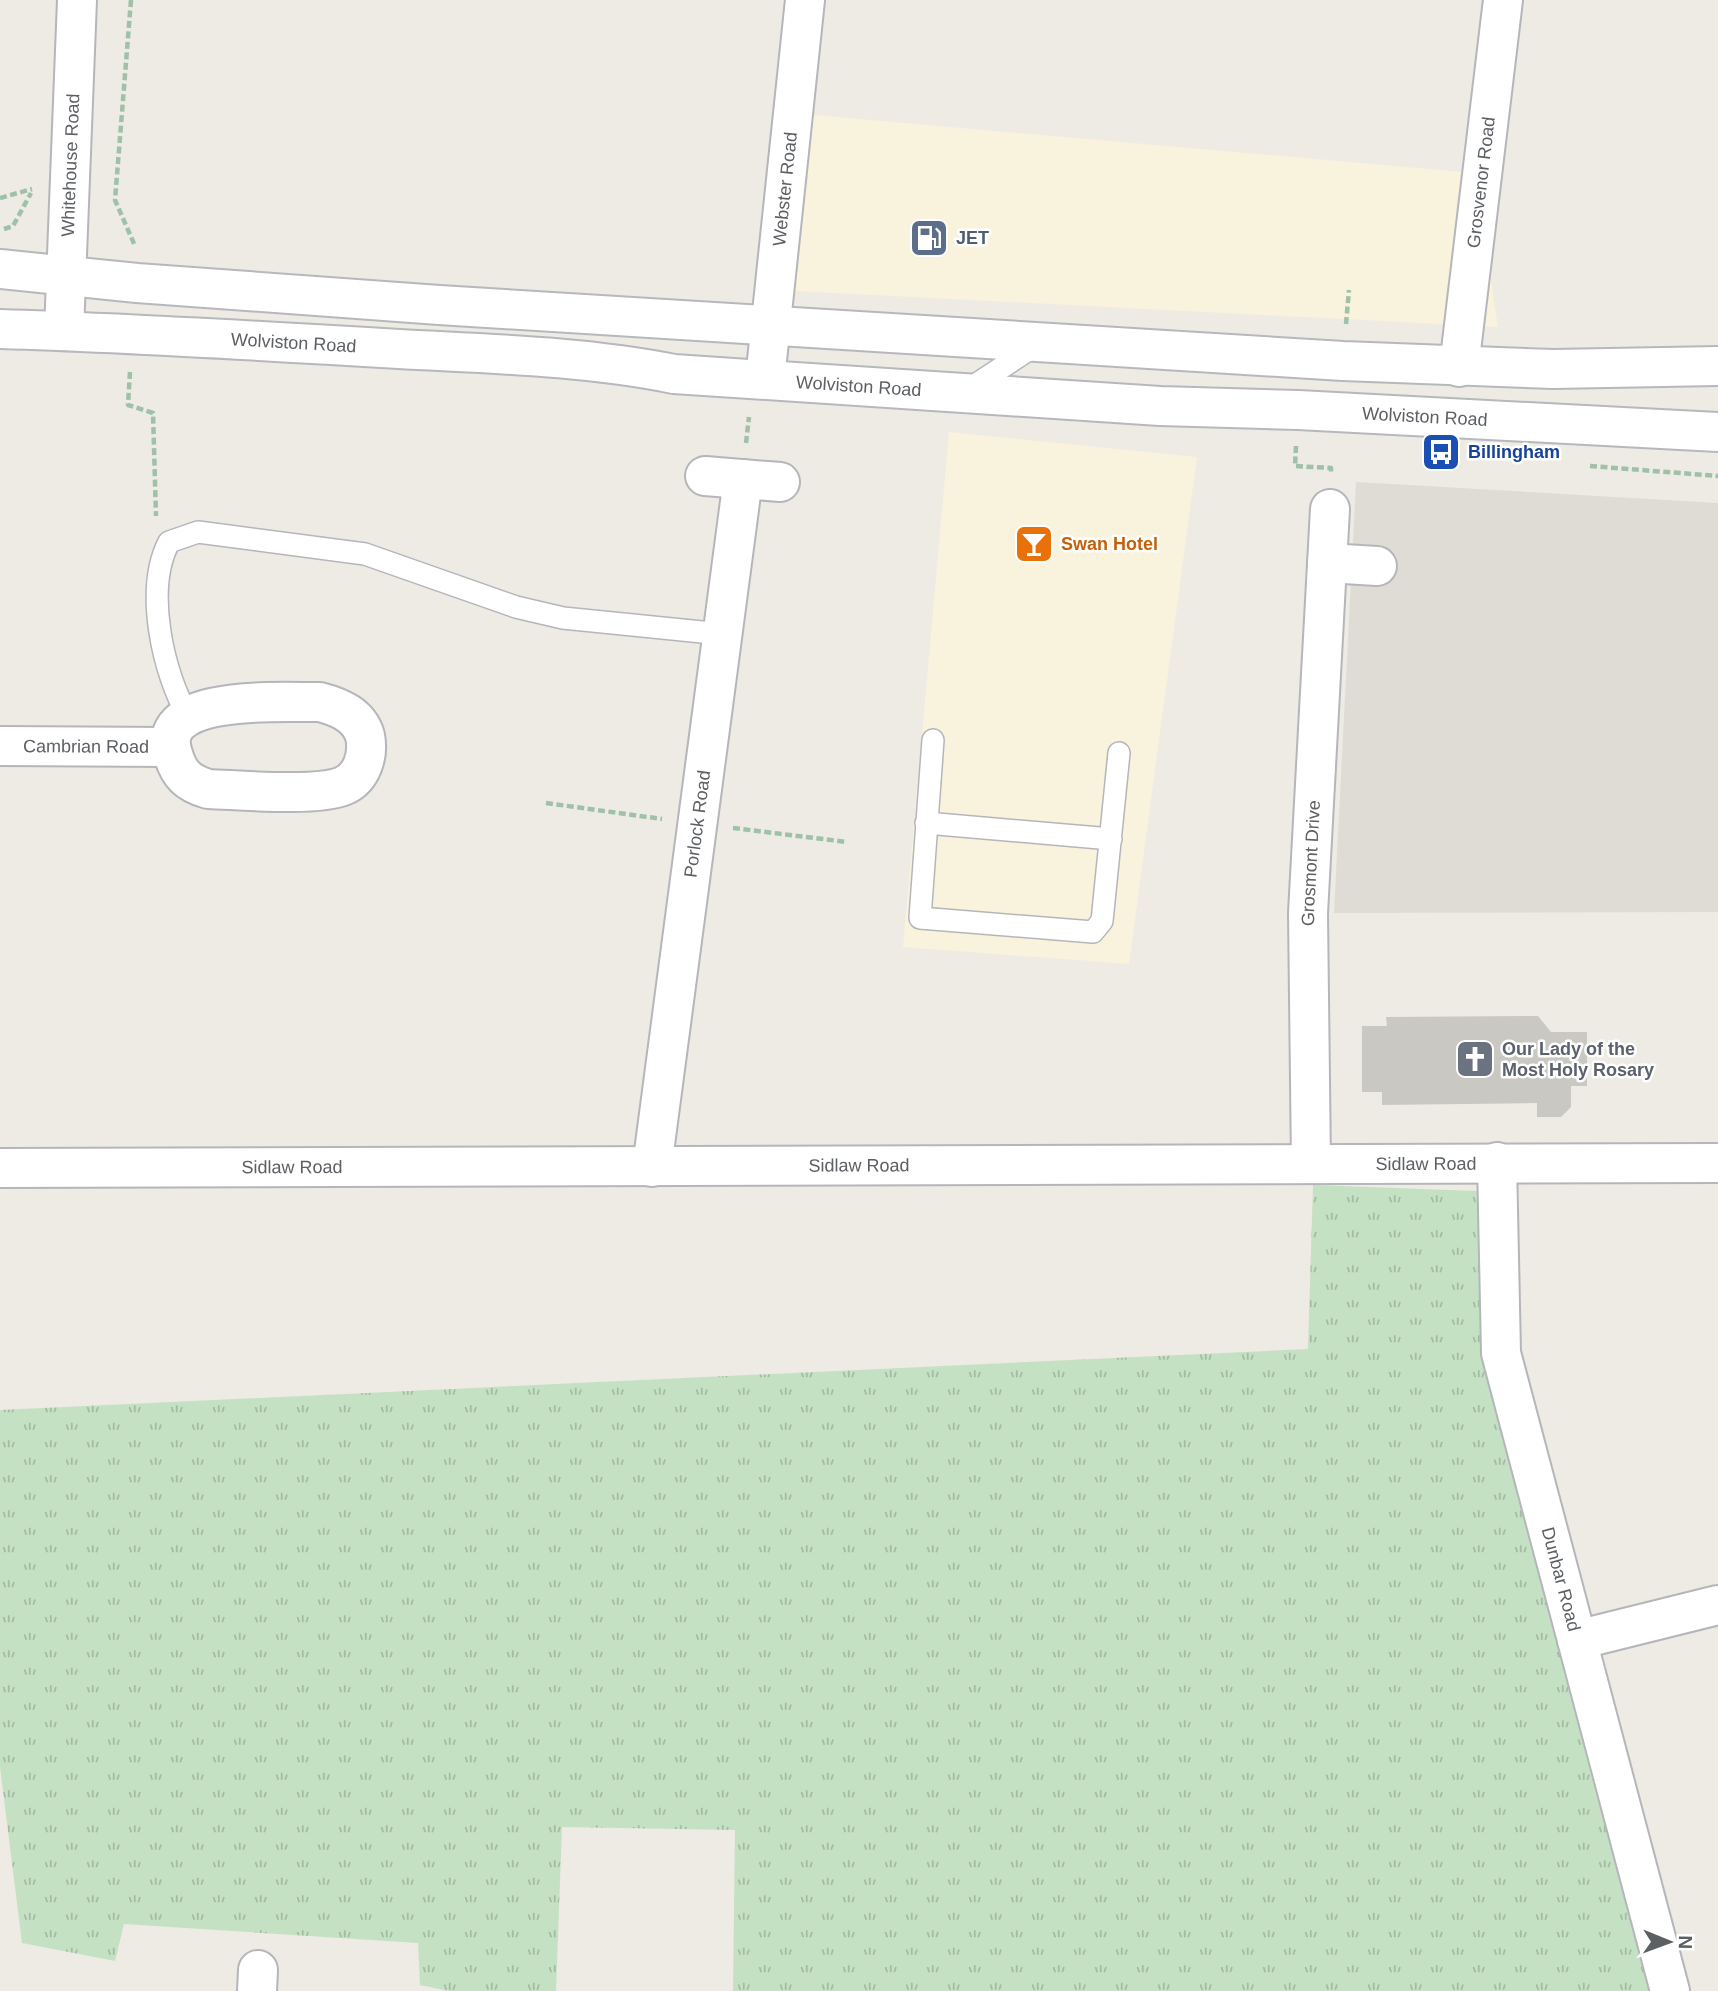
<svg xmlns="http://www.w3.org/2000/svg" width="1718" height="1991" viewBox="0 0 1718 1991" font-family="Arial,sans-serif">
<style>
.commercial{fill:#f9f2dd}
.education{fill:#dfdcd6}
.park{fill:url(#park-tufts)}
.building{fill:#cac8c3}
.lines{fill:none;stroke-linecap:round;stroke-linejoin:round}
.lane-casing{stroke:#b5b6ba;stroke-width:24}
.street-casing{stroke:#b5b6ba;stroke-width:42}
.secondary-casing{stroke:#b6b8bc;stroke-width:42}
.path{stroke:#9ec1a7;stroke-width:4.5;stroke-dasharray:7 3.5;stroke-linecap:butt}
.lane{stroke:#fff;stroke-width:21}
.street{stroke:#fff;stroke-width:38}
.secondary{stroke:#fff;stroke-width:38}
.labels{text-anchor:middle;stroke-width:5;stroke-linejoin:round;paint-order:stroke}
.street-label{font-size:18px;fill:#5c5f63;stroke:#fff}
.service-label{font-size:18px;font-weight:bold;fill:#4e5e75;stroke:#fff;text-anchor:start}
.transit-label{font-size:18px;font-weight:bold;fill:#164399;stroke:#fff;text-anchor:start}
.food-label{font-size:18px;font-weight:bold;fill:#c56008;stroke:#fff;text-anchor:start}
.worship-label{font-size:18px;font-weight:bold;fill:#5b616d;stroke:#fff;text-anchor:start}
</style>
<defs>
<pattern id="park-tufts" width="24" height="20" patternUnits="userSpaceOnUse" patternTransform="scale(1.75)"><rect width="24" height="20" fill="#c5e1c4"/><path d="M3 7l-1-3M5 7V3M7 7l1-3M15 17l-1-3M17 17v-4M19 17l1-3" fill="none" stroke="#a3baa3"/></pattern>
</defs>
<rect width="100%" height="100%" fill="#edebe4"/>
<path class="commercial" d="M780,112L1475,173L1498,327L757,289Z
M949,432L1197,457L1129,964L903,947Z"/>
<path class="education" d="M1356,482L1718,503V912L1334,913Z"/>
<path class="park" d="M1313,1185L1477,1191L1491,1356L1653,1991H733L735,1830L562,1827L556,1991H449L420,1985L418,1943L124,1924L115,1961L22,1943L0,1767V1410L1308,1349Z"/>
<path class="building" d="M1538,1016L1551,1032H1587V1086H1571V1107L1561,1117H1537V1103L1382,1105V1092H1362V1026H1387L1386,1017Z"/>
<g class="lines">
<defs>
<path id="lane" d="M966,391L1036,345
M188,716C163,673 144,589 169,542L198,532L365,554L516,607L563,618L722,634
M933,740L920,918L1093,932L1102,921L1119,753
M926,823L1111,839"/>
<g id="street">
<path id="s1" d="M64,331L77,0"/>
<path id="s2" d="M1459,367L1503,0"/>
<path id="s3" d="M765,379L805,0"/>
<path d="M705,476L780,482"/>
<path d="M1327,563L1377,566"/>
<path d="M320,702C339,707 359,715 365,736C369,755 362,778 343,786C316,797 240,790 208,789C188,783 179,775 173,754C152,692 288,703 320,702Z"/>
<path id="s4" d="M0,746L170,747"/>
<path id="s5" d="M1497,1162L1501,1353L1670,1991"/>
<path id="s6" d="M1311,1164L1308,913L1330,509"/>
<path id="s7" d="M652,1167L743,479"/>
<path id="s8" d="M0,1168L1718,1163"/>
<path d="M1577,1640L1718,1605"/>
<path d="M257,1991L258,1970"/>
</g>
<g id="secondary">
<path d="M0,269L137,283L439,305L1343,361L1553,369L1718,366"/>
<path id="s9" d="M0,329C133,333 266,341 399,349C490,354 584,356 674,374L1160,406L1298,410L1718,432"/>
</g>
</defs>
<use href="#lane" class="lane-casing"/>
<use href="#street" class="street-casing"/>
<use href="#secondary" class="secondary-casing"/>
<path class="path" d="M131,0L115,200L135,246
M0,198L32,189
M4,229L13,226L31,193
M1346,324L1349,290
M130,372L128,405L153,413L156,516
M746,443L749,417
M1296,446L1295,466L1331,468V473
M1590,466L1718,476
M546,803L662,819
M733,828L847,842"/>
<use href="#lane" class="lane"/>
<use href="#street" class="street"/>
<use href="#secondary" class="secondary"/>
</g>
<defs>
<symbol id="fuel-square" viewBox="-11 -11 22 22"><rect x="-9" y="-9" width="18" height="18" rx="4" fill="#5c6f8a" stroke="#fff"/><path d="M-5.5-6h7V0h2V4h1.3V-2.5L3-4.5l.8-.8L6-3V5H2.5V1h-1V6h-7ZM-4.2-4.7v3.2H.2V-4.7Z" fill="#fff"/></symbol>
<symbol id="bus-square" viewBox="-11 -11 22 22"><rect x="-9" y="-9" width="18" height="18" rx="4" fill="#1a4fb4" stroke="#fff"/><path d="M-5-6H5V4H4V6H2V4H-2V6H-4V4H-5ZM-3.5-4V0h7V-4ZM-3.5 1.2v1.5H-2V1.2ZM2 1.2v1.5H3.5V1.2Z" fill="#fff"/></symbol>
<symbol id="bar-square" viewBox="-11 -11 22 22"><rect x="-9" y="-9" width="18" height="18" rx="4" fill="#e8710a" stroke="#fff"/><path d="M-6-5H6L.8 .8V4.5H3.5V6h-7V4.5H-.8V.8Z" fill="#fff"/></symbol>
<symbol id="church-square" viewBox="-11 -11 22 22"><rect x="-9" y="-9" width="18" height="18" rx="4" fill="#6b7280" stroke="#fff"/><path d="M-1.2-6h2.4v3.5h3.3v2.4h-3.3V6h-2.4V-.1h-3.3v-2.4h3.3Z" fill="#fff"/></symbol>
</defs>
<g fill-rule="evenodd">
<use href="#fuel-square" x="907" y="216" width="44" height="44"/>
<use href="#bus-square" x="1419" y="430" width="44" height="44"/>
<use href="#bar-square" x="1012" y="522" width="44" height="44"/>
<use href="#church-square" x="1453" y="1037" width="44" height="44"/>
</g>
<g class="labels">
<g class="street-label">
<text dy="6" stroke="none"><textPath href="#s1" startOffset="166">Whitehouse Road</textPath></text>
<text dy="6" stroke="none"><textPath href="#s2" startOffset="186">Grosvenor Road</textPath></text>
<text dy="6" stroke="none"><textPath href="#s3" startOffset="191">Webster Road</textPath></text>
<text dy="6" stroke="none"><textPath href="#s9" startOffset="294">Wolviston Road</textPath></text>
<text dy="6" stroke="none"><textPath href="#s9" startOffset="861">Wolviston Road</textPath></text>
<text dy="6" stroke="none"><textPath href="#s9" startOffset="1428">Wolviston Road</textPath></text>
<text dy="6" stroke="none"><textPath href="#s4" startOffset="86">Cambrian Road</textPath></text>
<text dy="6" stroke="none"><textPath href="#s7" startOffset="346">Porlock Road</textPath></text>
<text dy="6" stroke="none"><textPath href="#s6" startOffset="301">Grosmont Drive</textPath></text>
<text dy="6" stroke="none"><textPath href="#s8" startOffset="1426">Sidlaw Road</textPath></text>
<text dy="6" stroke="none"><textPath href="#s8" startOffset="859">Sidlaw Road</textPath></text>
<text dy="6" stroke="none"><textPath href="#s8" startOffset="292">Sidlaw Road</textPath></text>
<text dy="6" stroke="none"><textPath href="#s5" startOffset="425">Dunbar Road</textPath></text>
</g>
<g class="service-label">
<text x="956" y="244">JET</text>
</g>
<g class="transit-label">
<text x="1468" y="458">Billingham</text>
</g>
<g class="food-label">
<text x="1061" y="550">Swan Hotel</text>
</g>
<g class="worship-label">
<text x="1502" y="1055">Our Lady of the<tspan x="1502" dy="21">Most Holy Rosary</tspan></text>
</g>
</g>
<g transform="translate(1669 1942) rotate(91)" stroke="#ffffff" stroke-width="5" paint-order="stroke">
<path d="M0-5L12 26L0 18L-12 26Z" fill="#5c5f63"/>
<text y="-10" font-size="19" font-weight="bold" text-anchor="middle" fill="#5c5f63">N</text>
</g>
</svg>
